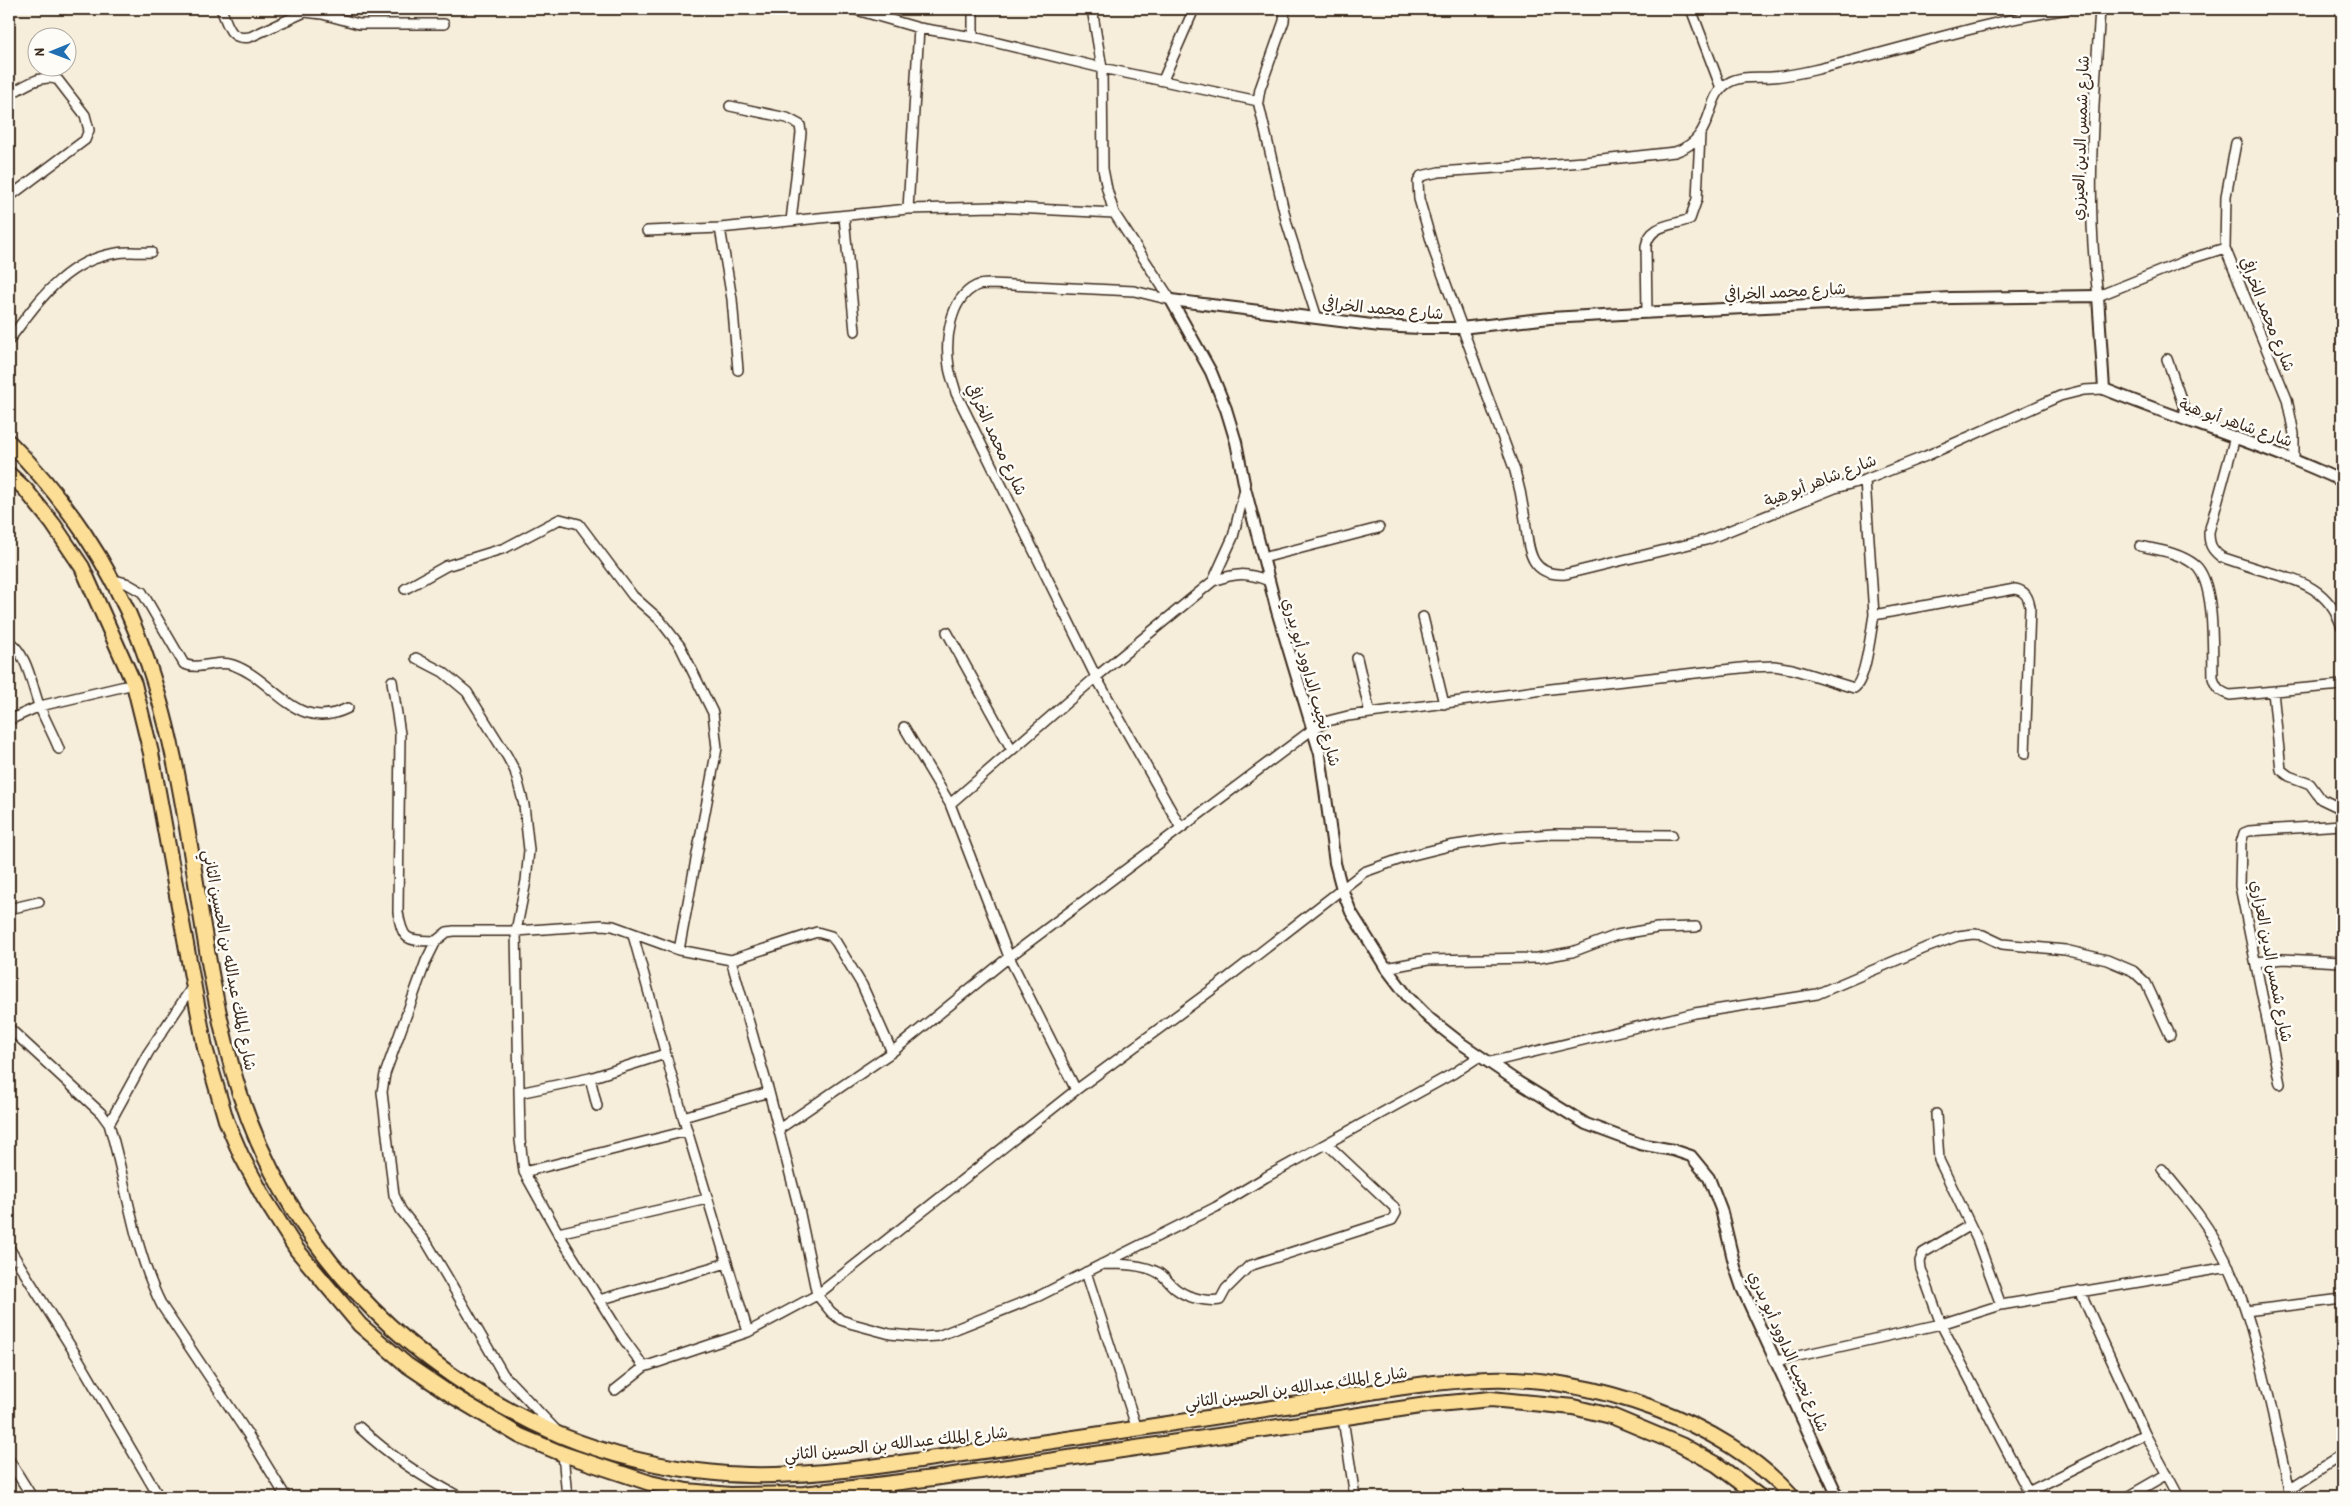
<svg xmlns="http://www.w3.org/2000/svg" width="2351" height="1506" viewBox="0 0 2351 1506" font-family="'Patrick Hand','Playpen Sans Arabic',sans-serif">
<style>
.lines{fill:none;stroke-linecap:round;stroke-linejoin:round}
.minor-casing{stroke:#3b2a1e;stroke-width:12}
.tertiary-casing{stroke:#3b2a1e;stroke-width:14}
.trunk-casing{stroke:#3b2a1e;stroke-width:18}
.minor{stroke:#fdfcf7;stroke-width:9}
.tertiary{stroke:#fdfcf7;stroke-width:10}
.trunk{stroke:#fcde96;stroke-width:14}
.labels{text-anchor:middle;stroke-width:5;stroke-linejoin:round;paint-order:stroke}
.street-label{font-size:16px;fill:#3b2a1e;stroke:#fdfcf7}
</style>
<rect width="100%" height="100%" fill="#f6eedb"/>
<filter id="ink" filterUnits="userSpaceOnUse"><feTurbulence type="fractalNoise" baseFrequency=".02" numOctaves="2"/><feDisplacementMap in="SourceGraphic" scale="10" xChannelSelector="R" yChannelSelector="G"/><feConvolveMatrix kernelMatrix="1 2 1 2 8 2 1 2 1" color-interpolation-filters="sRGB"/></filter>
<g filter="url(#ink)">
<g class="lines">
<defs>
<path id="minor" d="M221,9C228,24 229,41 250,37L305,12L322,14L359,24H444
M853,9L919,28L973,37L1102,68L1258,101
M1092,9L1102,68L1103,169L1107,189L1114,213L1171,300
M1285,9L1284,21L1260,89L1258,101L1287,224L1317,318
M1691,9L1721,88
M2068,9C1982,22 1899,50 1814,70C1801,73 1786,76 1772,77C1758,78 1741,75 1728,83C1703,98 1717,138 1675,152L1584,162L1439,172L1421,176L1418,182L1419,199L1435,254L1515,471C1519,485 1522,499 1524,513C1529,542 1525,577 1566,574L1706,540L1835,488L1865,480L1926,456L2060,396L2084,390L2104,389
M2100,9C2094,105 2085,200 2098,296L2190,259L2225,248L2287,399L2294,434V458
M973,37V9
M1163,80L1194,9
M9,95C22,87 42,73 58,80L85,115L89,130L85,140L9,197
M730,106L787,118L800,125L801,133L791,221
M908,209L919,28
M844,217L855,331
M720,228L732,299L738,370
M647,231L720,228L908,209L995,207L1114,213
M2225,248L2226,196L2236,143
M1171,300L1134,291L991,284C987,284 980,284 976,286C949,299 945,341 949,367C950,375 954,384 956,393L1096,677L1181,828
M1647,313L1646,246C1650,224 1672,226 1690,219L1697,199L1700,134
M9,340C38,302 65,260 117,253C128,251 140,253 151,252
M2167,359L2189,422
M2235,437L2209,532C2209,544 2211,549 2221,557C2234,561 2247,566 2261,570C2299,581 2327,586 2342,627
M1865,480L1874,615
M2140,546C2159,550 2180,553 2195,565C2216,583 2212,651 2213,678C2216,688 2220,692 2230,695L2342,685
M1263,558L1379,528
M111,579L126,583L142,592L184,664C200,671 216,659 233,665C276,680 295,734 348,708
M1213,581C1236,573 1246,572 1269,581
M405,589L446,566L505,548L560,519L579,524L633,596L659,619L680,646L713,713L717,748L679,950
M1423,617L1444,704
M947,632L1012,750
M9,641C28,656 31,683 39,705C45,720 53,734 59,749
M416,658L443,672L467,692L507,756L515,771L524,805L529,850L526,881L516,931L520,1140L524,1172L558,1233L623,1338L644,1367
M1357,658L1370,713
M392,681L400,734L398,912C403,943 408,940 436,941
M2273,692L2281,770L2289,776L2310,784L2321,799L2342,809
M9,720L40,706L134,684
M904,727L950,804L1009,957L1076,1090
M950,804L1096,677L1213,581L1233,537L1245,489
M9,909L39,902
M633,935L683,1117L748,1332
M731,960L769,1092L799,1209L817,1295L831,1312L841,1320L853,1324L890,1334L921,1337L938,1336L1039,1296L1216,1207L1266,1177L1454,1073L1480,1056
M2257,962L2283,959L2342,962
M1386,968L1428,960L1538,958L1572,952L1617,935L1657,928L1696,927
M9,1028L101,1113L109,1124C127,1184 133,1249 162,1306L247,1433L286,1497
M1491,1062L1695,1013L1817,994L1923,949L1958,936L1974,934L1983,935L2002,944L2065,950L2107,960L2133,971L2146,983L2170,1035
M590,1078L597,1106
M2280,1084L2240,886L2241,843L2244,833L2249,831L2342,825
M519,1093L590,1078L665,1054
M1936,1114L1939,1160L1977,1239L2001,1305
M683,1117L769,1092
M109,1124L148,1053L193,986
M779,1129L892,1052L1009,957L1313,729L1328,721L1348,716L1551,689L1750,667L1774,666L1792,669L1854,688C1866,681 1871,630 1874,615L2015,589C2025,591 2028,596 2030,607L2025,754
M2162,1169C2174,1184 2186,1198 2198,1214C2241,1272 2257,1346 2273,1415C2278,1442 2288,1470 2289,1497
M524,1172L687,1131
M1970,1225L1923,1253L1920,1261L1921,1269L1941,1324L2031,1497
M558,1233L707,1199
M9,1248L76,1355L159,1497
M1102,1264C1120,1264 1143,1264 1159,1273C1167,1278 1171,1287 1179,1291C1189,1298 1208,1302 1220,1300L1226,1289L1249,1266L1392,1220L1396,1213L1394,1207L1327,1144
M1086,1272L1137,1429
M2080,1291L2145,1434L2179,1497
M599,1300L727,1263
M2246,1311L2342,1299
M1776,1361L1941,1324L2001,1305L2229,1267
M615,1390L644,1367L748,1332L817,1295L1076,1090L1221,983L1364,872L1409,856L1449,846L1501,838L1553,834L1672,835
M1343,1419L1355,1497
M359,1427C390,1456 423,1478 460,1497
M555,1429L503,1374L446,1275L427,1243L401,1210L394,1195L382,1092L385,1074L426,961L436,941L447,932L454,931H516L602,925L613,926L679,950L731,960L817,932L831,936L836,942L862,985L892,1052
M563,1454L567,1497
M9,1460L32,1497
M2289,1489L2342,1455
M2028,1492L2145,1434
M2127,1497L2167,1474"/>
<path id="tertiary" d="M1171,300L1211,372L1226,409L1236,442L1245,488L1277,611L1320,754L1335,863L1342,889L1351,912L1386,968L1408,997L1430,1019L1462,1044L1518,1082L1586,1124L1640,1144L1673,1150L1691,1156L1709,1178L1721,1209L1735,1267L1742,1288L1838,1497
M1171,300L1380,326L1420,328H1461L1550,318L1640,313L1951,298L2098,296L2104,389C2183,421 2265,445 2342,481"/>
<path id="trunk" d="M9,442C64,497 110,564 138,636C193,775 193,928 233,1071C280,1239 401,1366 560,1435C609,1455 664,1468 716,1473C793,1481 885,1465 962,1454C1072,1439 1182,1422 1292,1405C1357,1395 1423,1381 1489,1379C1590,1376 1724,1420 1792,1497
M9,474L25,489L53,524L82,567L134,684L151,753L205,1048L226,1120L241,1155L264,1198L297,1250L360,1325L407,1365L453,1396L520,1436L563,1454L650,1483L687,1491L730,1495L804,1494L933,1478L1427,1405L1491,1399L1573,1407L1614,1417L1681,1445L1716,1464L1760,1497"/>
</defs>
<use href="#minor" class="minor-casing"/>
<use href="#tertiary" class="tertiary-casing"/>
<use href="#trunk" class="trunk-casing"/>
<use href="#minor" class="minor"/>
<use href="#tertiary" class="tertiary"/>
<use href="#trunk" class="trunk"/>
</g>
</g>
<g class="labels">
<g class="street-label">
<text transform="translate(2080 138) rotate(-88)" y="6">شارع شمس الدين العيزري</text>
<text transform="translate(1785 291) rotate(-3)" y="6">شارع محمد الخرافي</text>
<text transform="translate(1383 308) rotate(5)" y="6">شارع محمد الخرافي</text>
<text transform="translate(2268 314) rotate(68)" y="6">شارع محمد الخرافي</text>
<text transform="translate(2236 422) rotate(19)" y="6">شارع شاهر أبو هية</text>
<text transform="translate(997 439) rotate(65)" y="6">شارع محمد الخرافي</text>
<text transform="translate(1820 480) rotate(-21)" y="6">شارع شاهر أبو هية</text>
<text transform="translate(1312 682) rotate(74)" y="6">شارع نجيب الداوود أبو بدري</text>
<text transform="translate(230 960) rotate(79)" y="6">شارع الملك عبدالله بن الحسين الثاني</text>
<text transform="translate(2272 961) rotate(79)" y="6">شارع شمس الدين العزاري</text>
<text transform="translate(1789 1351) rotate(66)" y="6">شارع نجيب الداوود أبو بدري</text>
<text transform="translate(1296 1387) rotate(-8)" y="6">شارع الملك عبدالله بن الحسين الثاني</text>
<text transform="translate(896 1443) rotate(-6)" y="6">شارع الملك عبدالله بن الحسين الثاني</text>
</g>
</g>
<rect width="2351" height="1506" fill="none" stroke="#fdfcf7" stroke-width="30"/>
<rect x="15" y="15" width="2321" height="1476" fill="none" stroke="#3b2a1e" stroke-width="2" filter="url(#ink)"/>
<g transform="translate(52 52) rotate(269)"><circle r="24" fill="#fdfcf7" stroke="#afa8a0"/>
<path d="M0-4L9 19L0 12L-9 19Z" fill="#1f6fb2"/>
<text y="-8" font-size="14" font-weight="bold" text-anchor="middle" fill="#3b2a1e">N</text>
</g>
</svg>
